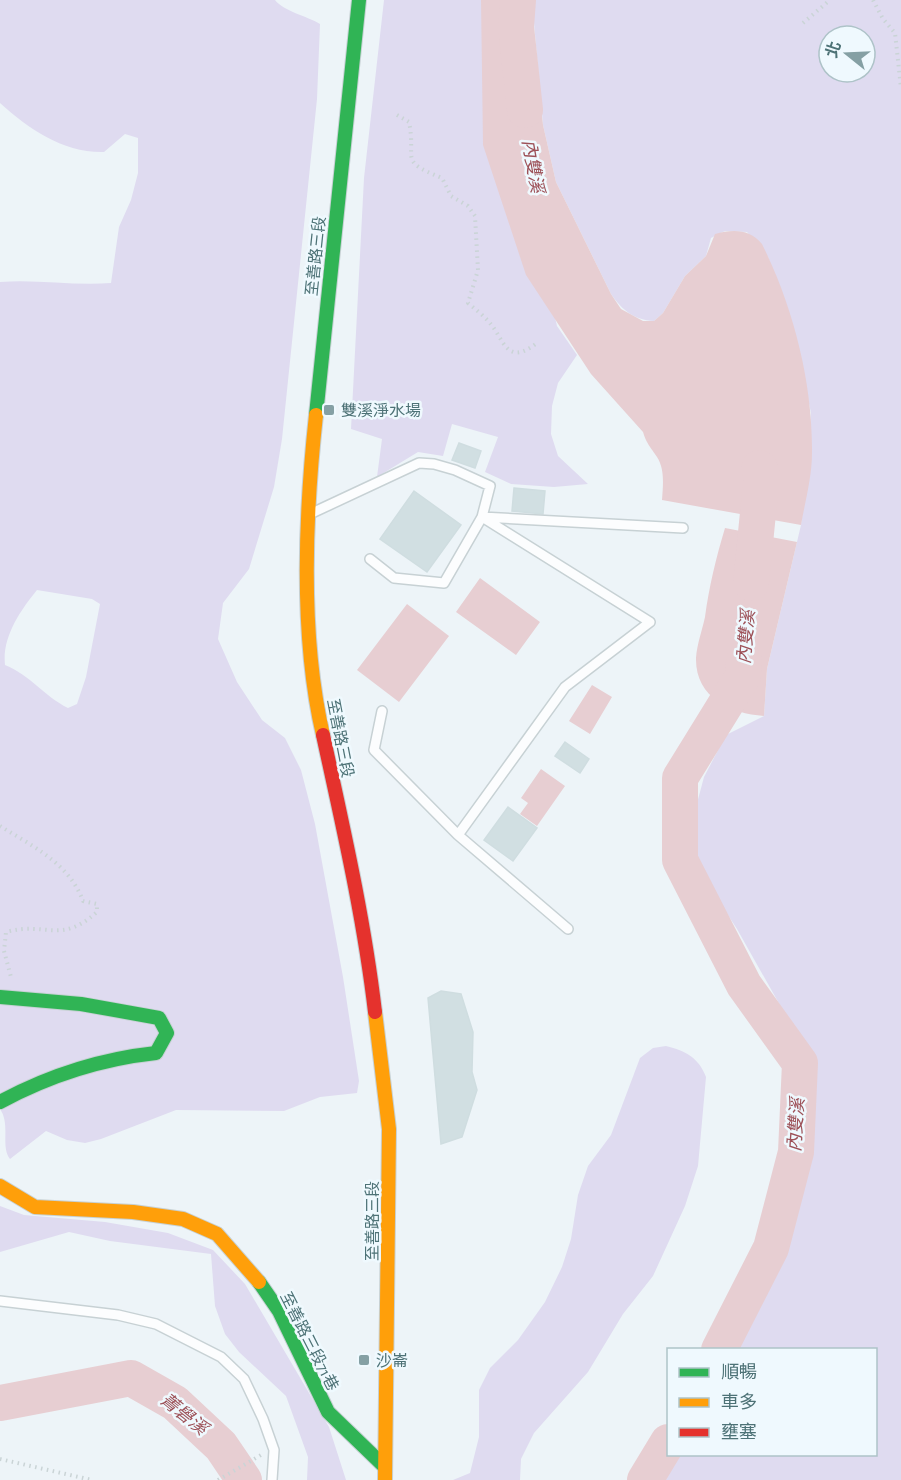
<svg xmlns="http://www.w3.org/2000/svg" width="901" height="1480" viewBox="0 0 901 1480" font-family="'Alegreya Sans','Noto Sans TC',sans-serif">
<style>
.green{fill:#dfdbf0;fill-rule:evenodd}
.water{fill:#e7ced2}
.lines{fill:none;stroke-linecap:round;stroke-linejoin:round}
.river{stroke:#e7ced2;stroke-width:36}
.building{fill:#d1dfe2;stroke:#cfdde0;stroke-width:1.5}
.lane-casing{stroke:#c7d1d4;stroke-width:12}
.fast-casing{stroke:#c7d1d4;stroke-width:16}
.slow-casing{stroke:#c7d1d4;stroke-width:16}
.jam-casing{stroke:#c7d1d4;stroke-width:16}
.path{stroke:#cad4d6;stroke-width:4;stroke-dasharray:1.5 4.5;stroke-linecap:butt}
.lane{stroke:#fcfdfe;stroke-width:9}
.fast{stroke:#30b455;stroke-width:14}
.slow{stroke:#ff9f0a;stroke-width:14}
.jam{stroke:#e5322d;stroke-width:14}
.poi-dot{fill:#85a0a4;stroke:#eff9fe;stroke-width:2}
.labels{text-anchor:middle;stroke-width:5;stroke-linejoin:round;paint-order:stroke}
.street-label{font-size:16px;fill:#4d7276;stroke:#eff9fe}
.poi-label{font-size:16px;fill:#4d7276;stroke:#eff9fe;text-anchor:start}
.water-label{font-size:18px;font-style:italic;fill:#9d5158;stroke:#eff9fe}
</style>
<rect width="100%" height="100%" fill="#edf4f8"/>
<path class="green" d="M0,0H275C283,11 307,16 320,24L317,99L282,439L274,487L249,569L223,603L218,639L237,682L262,720L285,738L301,770L315,824L343,977L359,1081L357,1093L320,1097L284,1111L176,1110L101,1139L85,1143L67,1140L46,1131L10,1159C0,1146 11,1125 0,1109V282C37,279 74,286 111,283L119,227L131,200L138,173V138L125,134L104,152C63,153 29,129 0,103ZM37,590L92,599L100,604L86,677L77,704L68,708C44,696 30,675 5,665C2,637 20,611 37,590Z
M384,0H481L557,326L577,355L558,383L552,406L551,434L558,456L588,484L554,487L511,484L485,472L498,437L452,424L443,456L418,452L377,477L382,439L351,429L364,178Z
M532,0H901V1480H655L671,1455L876,1454V1350L731,1349L775,1258L800,1196L810,1164L813,1107L812,1062L737,929L699,870L692,822L704,777L726,735L764,716L767,669L801,525L811,413L793,328L768,257L747,232L725,231L711,238L706,256L685,276L663,313L654,321C634,320 622,310 611,294L556,182L543,125ZM829,36H865V72H829Z
M666,1046C686,1051 699,1058 706,1077L698,1166L685,1206L653,1276L623,1314L588,1372L534,1433L521,1459L520,1480H453L470,1473L479,1437V1390L490,1368L518,1340L545,1302L562,1267L571,1239L578,1195L588,1166L611,1135L640,1058L653,1048Z
M0,1206L24,1215L105,1222L168,1233L213,1250L245,1284L329,1427L346,1480H307L308,1457L286,1396L239,1352L225,1334L215,1306L211,1254L110,1241L69,1232L0,1252Z"/>
<path class="water" d="M481,0H510L509,22L514,54L538,80L543,125L556,182L611,294L621,309L643,321H654L663,313L685,276L706,256L715,234C733,229 750,229 762,244C793,306 813,383 812,453C812,477 805,502 801,525L662,500C663,486 665,469 657,457C651,448 646,443 643,432L591,374L526,275L483,145Z
M725,528L797,542L767,669L764,716C730,714 695,697 696,658C697,644 702,631 705,617C709,587 716,558 725,528Z
M480,578L540,622L516,655L456,612Z
M407,604L449,636L399,702L357,670Z
M592,685L612,697L590,734L569,721Z
M541,769L565,786L537,826L520,814L528,803L521,798Z"/>
<g class="lines">
<path class="river" d="M518,0L516,27L525,110
M751,583L762,473L759,468
M719,1350L771,1248L796,1152L800,1063L744,985L680,860V778L743,676L744,661
M0,1403L131,1378L175,1403L221,1446L244,1480
M645,1480L668,1442"/>
</g>
<path class="building" d="M459,443L481,451L475,468L452,460Z
M514,488L545,491L543,514L512,511Z
M414,491L461,525L427,572L380,539Z
M565,742L589,759L580,773L555,756Z
M508,807L537,828L513,861L484,840Z
M441,991L461,994L473,1032L472,1072L477,1090L462,1137L441,1144L428,998Z"/>
<g class="lines">
<defs>
<path id="lane" d="M312,513L419,463L434,464L455,470L490,486L482,517L683,528
M370,559L394,578L444,583L482,517L650,622L565,687L458,835L374,750L382,711
M458,835L568,929
M0,1301L118,1315L156,1324L221,1357L244,1379L263,1419L274,1450L272,1480"/>
<path id="fast" d="M316,415L359,0
M0,997L81,1004L159,1018L167,1033L156,1053C100,1059 50,1075 0,1102
M259,1282L279,1311L328,1412L385,1467"/>
<path id="slow" d="M316,415C305,516 300,636 323,735
M375,1012L389,1129L385,1480
M0,1186L35,1207L133,1212L183,1219L217,1234L259,1282"/>
<path id="jam" d="M323,735C343,827 364,918 375,1012"/>
</defs>
<use href="#lane" class="lane-casing"/>
<use href="#fast" class="fast-casing"/>
<use href="#slow" class="slow-casing"/>
<use href="#jam" class="jam-casing"/>
<path class="path" d="M873,0L883,19L895,33L901,88
M803,23L830,0
M397,115L409,122C417,161 397,160 442,178L451,196L468,206L475,216L478,270L468,303C475,309 483,315 489,322C505,340 506,367 537,343
M0,826C32,846 69,863 83,901L97,904V912C60,945 47,921 6,932L4,951L11,977
M0,1459L92,1480
M218,1480L261,1455"/>
<use href="#lane" class="lane"/>
<use href="#fast" class="fast"/>
<use href="#slow" class="slow"/>
<use href="#jam" class="jam"/>
</g>
<g class="poi-dot">
<rect x="323" y="404" width="12" height="12" rx="3"/>
<rect x="358" y="1354" width="12" height="12" rx="3"/>
</g>
<g class="labels">
<g class="street-label">
<text transform="translate(315 256) rotate(-84)" y="6">至善路三段</text>
<text transform="translate(341 738) rotate(79)" y="6">至善路三段</text>
<text transform="translate(372 1221) rotate(-90)" y="6">至善路三段</text>
<text transform="translate(310 1341) rotate(63)" y="6">至善路三段71巷</text>
</g>
<g class="poi-label">
<text x="341" y="416">雙溪淨水場</text>
<text x="376" y="1366">沙崙</text>
</g>
<g class="water-label">
<text transform="translate(533 166) rotate(80)" y="6">內雙溪</text>
<text transform="translate(746 637) rotate(-85)" y="6">內雙溪</text>
<text transform="translate(796 1125) rotate(-86)" y="6">內雙溪</text>
<text transform="translate(184 1414) rotate(39)" y="6">菁礐溪</text>
</g>
</g>
<rect x="667" y="1348" width="210" height="108" fill="#eff9fe" stroke="#aec3c8" stroke-width="1.5"/>
<rect x="679" y="1368" width="30" height="9" fill="#30b455" stroke="#aec3c8" stroke-width="1.5"/>
<text x="721" y="1378" font-size="18" fill="#4d7276">順暢</text>
<rect x="679" y="1398" width="30" height="9" fill="#ff9f0a" stroke="#aec3c8" stroke-width="1.5"/>
<text x="721" y="1408" font-size="18" fill="#4d7276">車多</text>
<rect x="679" y="1428" width="30" height="9" fill="#e5322d" stroke="#aec3c8" stroke-width="1.5"/>
<text x="721" y="1438" font-size="18" fill="#4d7276">壅塞</text>
<g transform="translate(847 54) rotate(288)"><circle r="28" fill="#eff9fe" stroke="#aec3c8" stroke-width="1.5"/>
<path d="M0-4.5L10 22L0 15L-10 22Z" fill="#85a0a4"/>
<text y="-9" font-size="16" font-weight="bold" text-anchor="middle" fill="#4d7276">北</text>
</g>
</svg>
